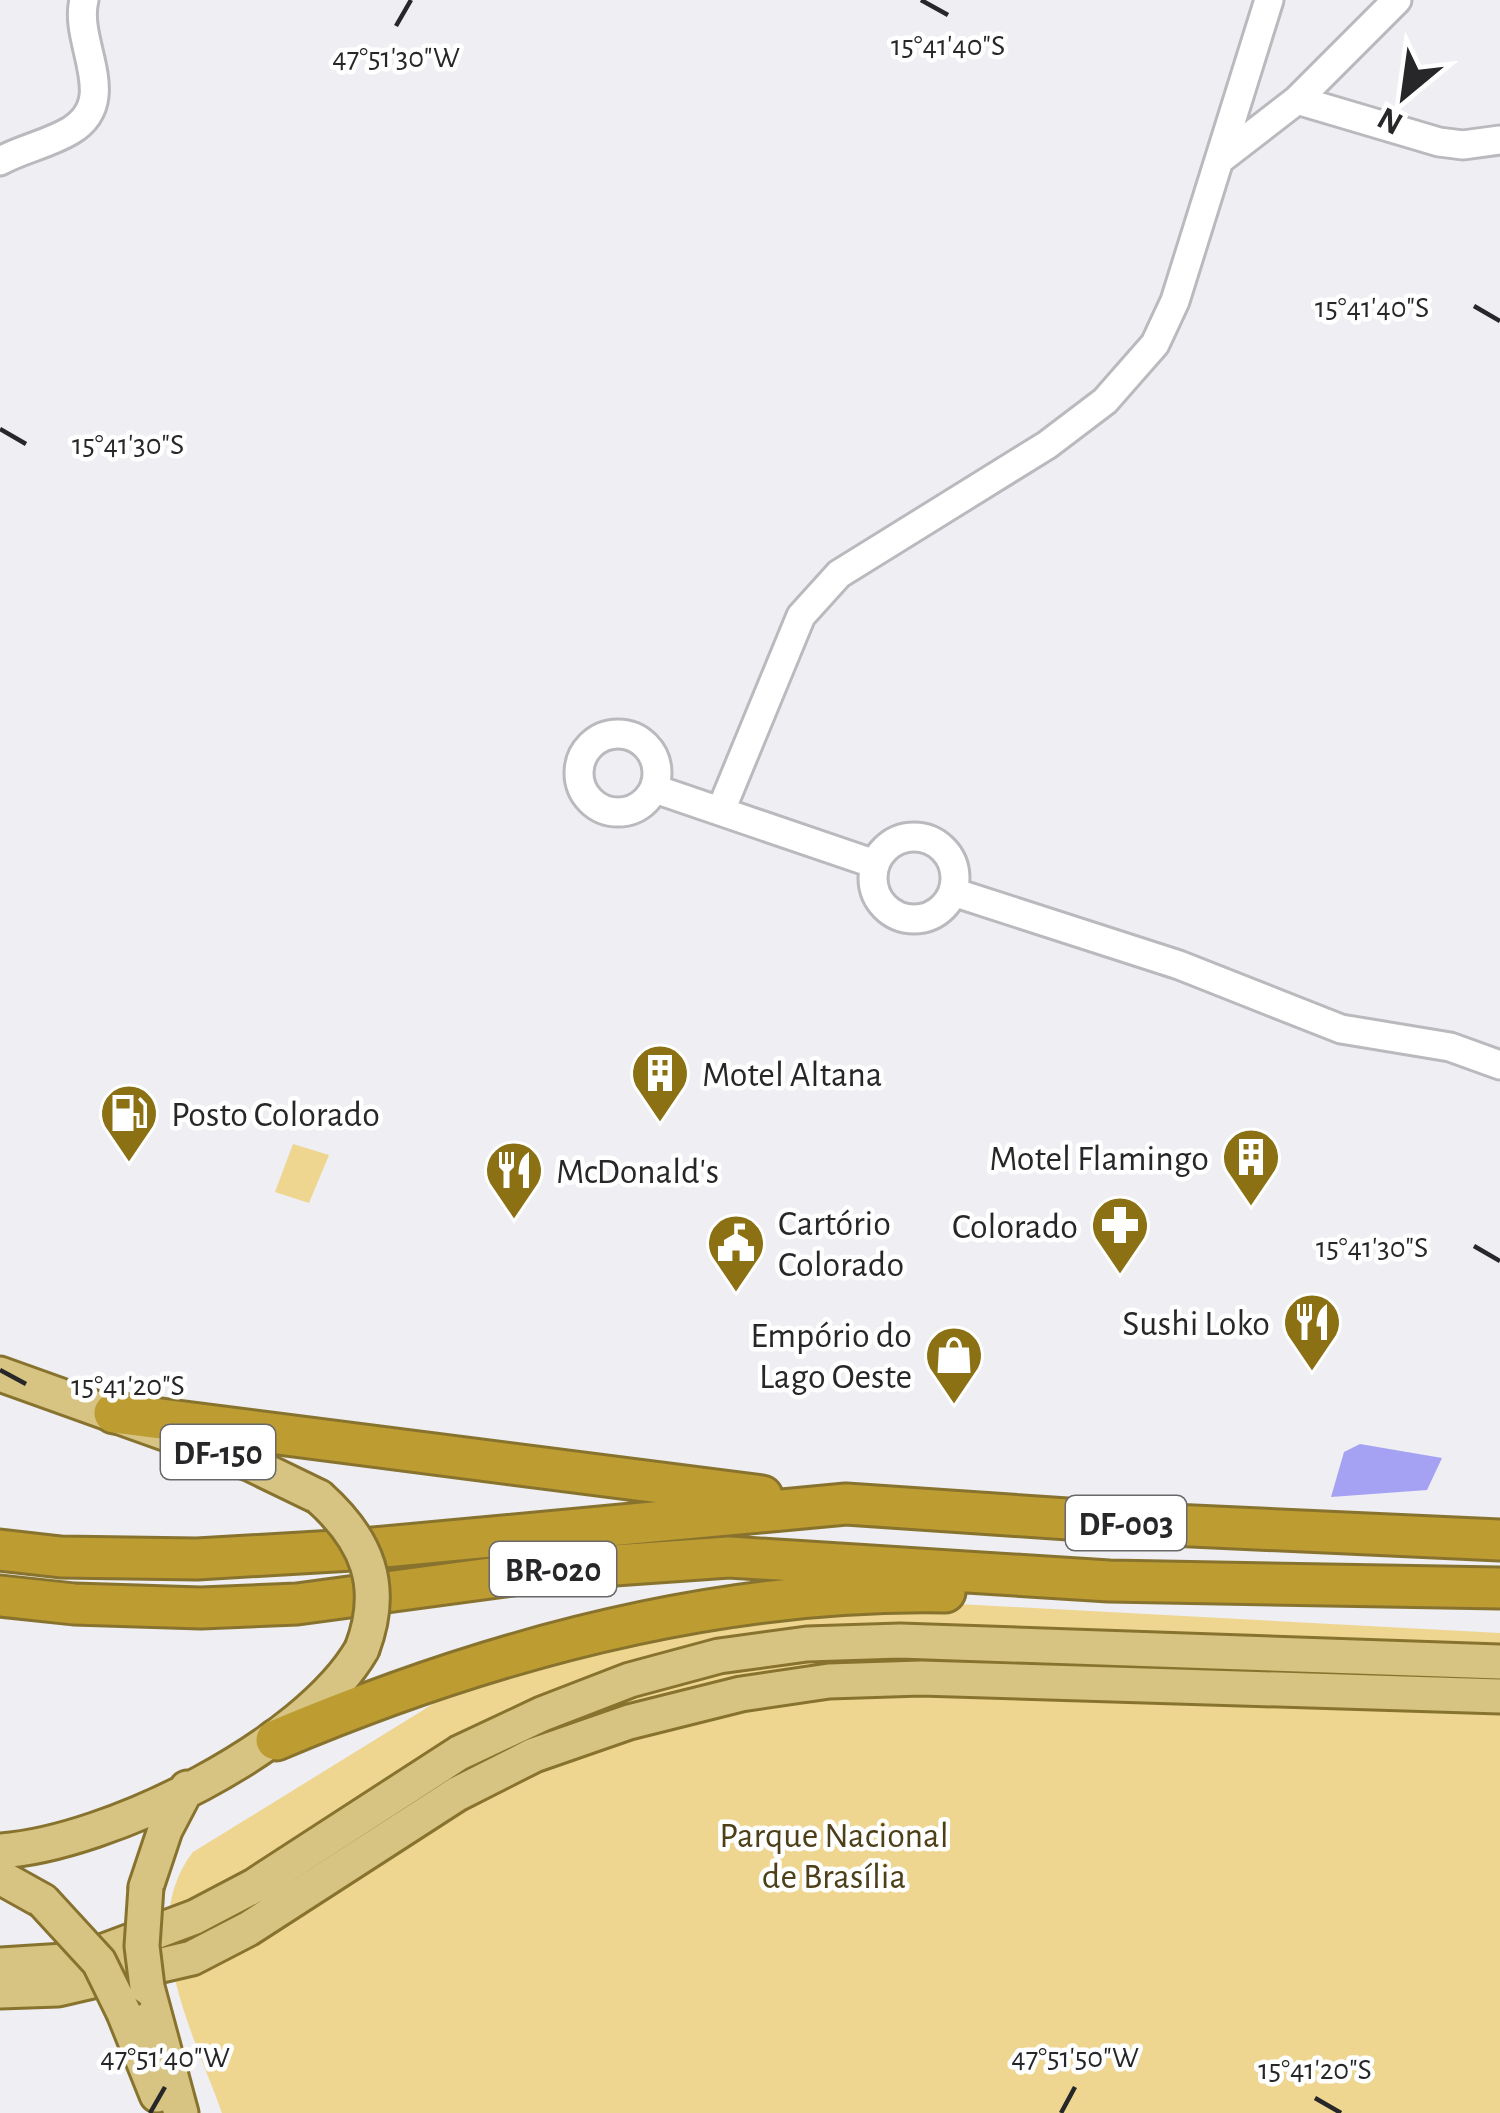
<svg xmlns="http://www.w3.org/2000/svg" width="1500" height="2113" viewBox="0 0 1500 2113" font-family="'Alegreya Sans',sans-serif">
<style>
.green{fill:#eed691}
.water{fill:#a5a2f3}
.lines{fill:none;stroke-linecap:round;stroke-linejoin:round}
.minor-casing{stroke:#bababe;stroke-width:33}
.major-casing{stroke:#88732e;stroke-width:39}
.highway-casing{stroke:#88732e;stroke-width:45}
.minor{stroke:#fff;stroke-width:27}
.major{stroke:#d7c483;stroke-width:33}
.highway{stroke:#bd9c31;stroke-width:39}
.major-bridge-casing{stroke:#88732e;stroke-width:39;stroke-linecap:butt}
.major-bridge{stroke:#d7c483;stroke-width:33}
.ticks{fill:none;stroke:#272729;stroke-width:4.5}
.labels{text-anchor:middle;stroke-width:9;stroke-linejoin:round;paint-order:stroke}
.shield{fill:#fff;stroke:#686869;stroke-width:3}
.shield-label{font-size:33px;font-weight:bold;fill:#272729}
.poi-label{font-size:36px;fill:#272729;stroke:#fff;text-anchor:start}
.park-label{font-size:36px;fill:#4d4019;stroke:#fff}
.ticks-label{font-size:30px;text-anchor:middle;fill:#272729;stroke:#fff;stroke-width:9;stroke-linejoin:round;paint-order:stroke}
</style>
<rect width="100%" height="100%" fill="#eeeef3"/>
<path class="green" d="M293,1144L329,1155L309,1203L275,1192Z
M828,1597L1500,1633V2113H222C195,2036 135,1927 193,1852L511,1656Z"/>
<path class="water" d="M1360,1444L1442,1458L1427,1490L1331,1497L1344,1452Z"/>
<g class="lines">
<defs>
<path id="minor" d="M1297,100L1439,142L1463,145L1500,140
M1222,158L1297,100L1397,0
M0,161C22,149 48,144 70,131C122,100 73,43 84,0
M579 773a39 39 0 1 1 78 0a39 39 0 1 1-78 0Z
M655,789L875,864
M721,810L801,616L839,574L1047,445L1105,401L1155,344L1175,301L1269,0
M873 878a41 41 0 1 1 82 0a41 41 0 1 1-82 0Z
M953,892L1179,965L1341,1029L1450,1047L1500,1065"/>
<path id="major" d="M0,1374L251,1464L319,1497
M0,1851C109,1844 307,1745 362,1649
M0,1877L43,1901
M146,1887L165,1830L187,1788
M0,1965L80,1960L195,1917L254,1886L459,1753L542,1714L630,1680L719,1656L807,1644L900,1641L1500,1662
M147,1987L181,2113
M0,1991L58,1989L192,1958L248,1929L457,1794L534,1755L629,1722L741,1694L829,1681L921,1678L1500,1696
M124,2013L157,2095"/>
<path id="highway" d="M114,1413L762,1496
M0,1550L61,1557L197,1559L352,1550L846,1504L1127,1523L1500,1540
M0,1596L74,1604L201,1608L297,1604L557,1569L729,1557L1109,1581L1500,1588
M276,1740C486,1651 716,1588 945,1592"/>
</defs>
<use href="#minor" class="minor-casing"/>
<use href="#major" class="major-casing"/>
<use href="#highway" class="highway-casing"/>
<use href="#minor" class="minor"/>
<use href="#major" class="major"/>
<use href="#highway" class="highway"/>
<defs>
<path id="major-bridge" d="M319,1497C367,1540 386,1586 362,1649
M146,1887L142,1946L147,1987
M43,1901L99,1962L124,2013"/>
</defs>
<use href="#major-bridge" class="major-bridge-casing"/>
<use href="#major-bridge" class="major-bridge"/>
</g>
<path class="ticks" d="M921,0L948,15M396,26L411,0M1474,306L1500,321M0,429L26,444M1474,1246L1500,1261M0,1370L26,1384M1315,2098L1341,2113M150,2113L165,2087M1061,2113L1075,2087"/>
<defs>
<symbol id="building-pin" viewBox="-11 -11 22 30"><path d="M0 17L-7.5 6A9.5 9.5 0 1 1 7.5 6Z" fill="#8b7113" stroke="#fff"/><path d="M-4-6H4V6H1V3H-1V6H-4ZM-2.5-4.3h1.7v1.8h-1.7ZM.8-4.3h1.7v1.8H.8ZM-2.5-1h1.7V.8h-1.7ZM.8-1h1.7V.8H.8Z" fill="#fff"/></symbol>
<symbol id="fuel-pin" viewBox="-11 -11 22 30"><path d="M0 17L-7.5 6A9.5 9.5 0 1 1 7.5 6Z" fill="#8b7113" stroke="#fff"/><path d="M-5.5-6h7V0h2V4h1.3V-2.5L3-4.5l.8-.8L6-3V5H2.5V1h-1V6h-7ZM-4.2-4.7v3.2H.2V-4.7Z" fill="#fff"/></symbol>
<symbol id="restaurant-pin" viewBox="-11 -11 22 30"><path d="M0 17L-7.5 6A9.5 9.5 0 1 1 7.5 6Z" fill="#8b7113" stroke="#fff"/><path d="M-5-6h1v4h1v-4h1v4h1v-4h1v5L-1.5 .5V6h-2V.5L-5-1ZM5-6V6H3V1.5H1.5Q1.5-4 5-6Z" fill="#fff"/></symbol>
<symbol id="pharmacy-pin" viewBox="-11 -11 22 30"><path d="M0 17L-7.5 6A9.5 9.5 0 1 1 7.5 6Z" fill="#8b7113" stroke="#fff"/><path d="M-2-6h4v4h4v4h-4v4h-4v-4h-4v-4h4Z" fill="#fff"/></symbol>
<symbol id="civic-pin" viewBox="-11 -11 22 30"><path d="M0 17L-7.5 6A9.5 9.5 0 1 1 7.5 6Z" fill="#8b7113" stroke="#fff"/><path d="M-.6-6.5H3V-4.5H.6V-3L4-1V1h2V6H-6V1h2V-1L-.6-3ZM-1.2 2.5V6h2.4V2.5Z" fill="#fff"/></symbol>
<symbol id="shop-pin" viewBox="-11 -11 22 30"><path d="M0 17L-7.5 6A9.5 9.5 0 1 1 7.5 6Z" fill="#8b7113" stroke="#fff"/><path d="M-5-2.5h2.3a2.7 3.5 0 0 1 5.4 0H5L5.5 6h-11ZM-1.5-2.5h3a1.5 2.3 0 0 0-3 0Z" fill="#fff"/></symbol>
</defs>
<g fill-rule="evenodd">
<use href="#building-pin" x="627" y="1040" width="66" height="90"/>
<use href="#fuel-pin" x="96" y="1080" width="66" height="90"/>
<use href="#building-pin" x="1218" y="1124" width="66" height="90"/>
<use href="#restaurant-pin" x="481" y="1137" width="66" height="90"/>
<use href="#pharmacy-pin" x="1087" y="1192" width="66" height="90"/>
<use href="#civic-pin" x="703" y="1210" width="66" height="90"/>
<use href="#restaurant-pin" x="1279" y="1289" width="66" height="90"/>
<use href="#shop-pin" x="921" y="1322" width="66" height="90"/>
</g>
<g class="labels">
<g class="shield">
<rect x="161" y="1425" width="114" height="54" rx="9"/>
<rect x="1066" y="1496" width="120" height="54" rx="9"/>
<rect x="490" y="1542" width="126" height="54" rx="9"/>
</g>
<g class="shield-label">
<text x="218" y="1464">DF-150</text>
<text x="1126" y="1535">DF-003</text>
<text x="553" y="1581">BR-020</text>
</g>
<g class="poi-label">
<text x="702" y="1086">Motel Altana</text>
<text x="171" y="1126">Posto Colorado</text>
<text x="1209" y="1170" text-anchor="end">Motel Flamingo</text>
<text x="556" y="1183">McDonald's</text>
<text x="778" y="1235">Cartório<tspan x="778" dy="41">Colorado</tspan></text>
<text x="1078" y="1238" text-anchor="end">Colorado</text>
<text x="1270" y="1335" text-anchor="end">Sushi Loko</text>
<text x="912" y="1347" text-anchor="end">Empório do<tspan x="912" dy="41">Lago Oeste</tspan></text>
</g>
<g class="park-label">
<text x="834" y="1847">Parque Nacional<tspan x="834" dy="41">de Brasília</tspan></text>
</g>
</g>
<g class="ticks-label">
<text x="948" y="55">15°41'40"S</text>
<text x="396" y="67">47°51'30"W</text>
<text x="1372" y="317">15°41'40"S</text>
<text x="128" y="454">15°41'30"S</text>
<text x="1372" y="1257">15°41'30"S</text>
<text x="128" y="1395">15°41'20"S</text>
<text x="165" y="2067">47°51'40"W</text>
<text x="1075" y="2067">47°51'50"W</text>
<text x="1315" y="2079">15°41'20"S</text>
</g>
<g transform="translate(1404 96) rotate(209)" stroke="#ffffff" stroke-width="9" paint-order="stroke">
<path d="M0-9L21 45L0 30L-21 45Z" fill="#272729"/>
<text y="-18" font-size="33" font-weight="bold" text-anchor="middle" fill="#272729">N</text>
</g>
</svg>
